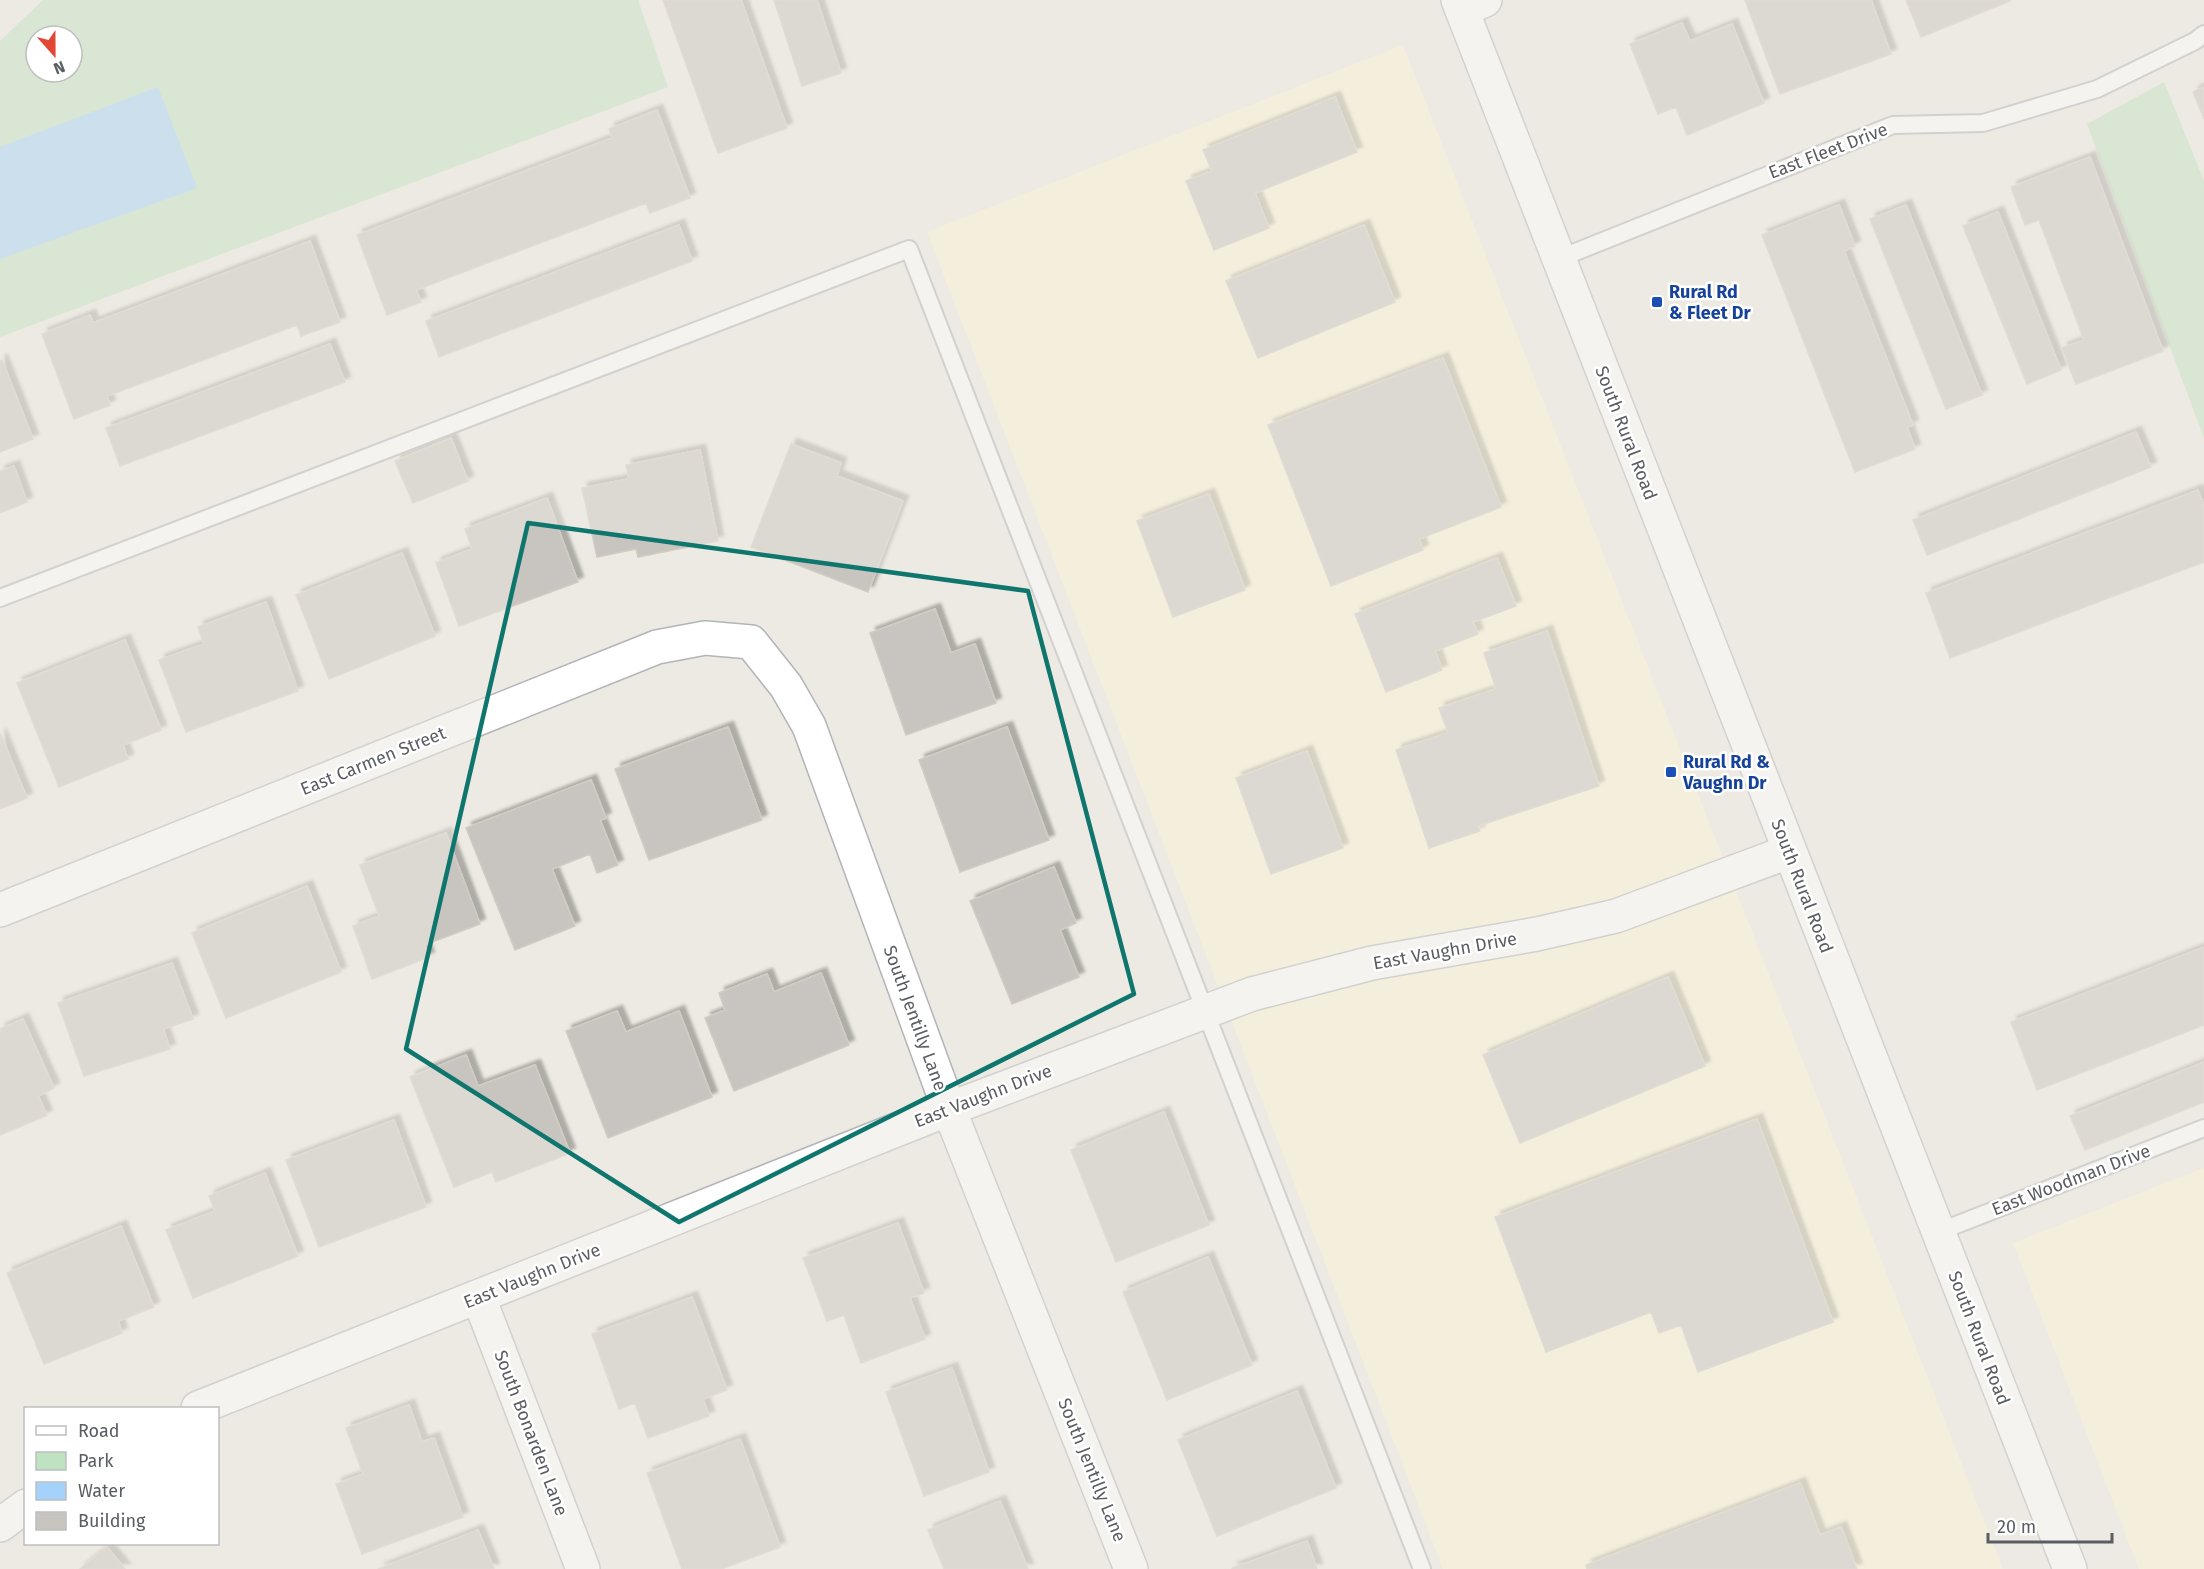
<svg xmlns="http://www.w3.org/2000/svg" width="2204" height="1569" viewBox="0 0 2204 1569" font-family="'Fira Sans',sans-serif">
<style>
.commercial{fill:#fcf5d7}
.green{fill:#bfe3c0;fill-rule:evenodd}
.water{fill:#a4d2fb}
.building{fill:#c8c4bf;stroke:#d1ccc1;stroke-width:1.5;filter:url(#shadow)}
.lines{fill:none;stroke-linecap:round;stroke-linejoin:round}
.lane-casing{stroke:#b2b4b9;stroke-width:20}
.street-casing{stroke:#b2b4b9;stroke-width:36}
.secondary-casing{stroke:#b4b6bc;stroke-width:36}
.lane{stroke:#fff;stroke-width:16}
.street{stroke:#fff;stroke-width:33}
.secondary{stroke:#fff;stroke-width:33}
.marked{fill:none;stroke:#0f766e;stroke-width:4.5;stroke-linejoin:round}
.transit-dot{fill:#1a4fb4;stroke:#fff;stroke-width:2}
.labels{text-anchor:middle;stroke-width:5;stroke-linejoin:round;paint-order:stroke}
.street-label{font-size:18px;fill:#5a5d62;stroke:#fff}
.transit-label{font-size:18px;font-weight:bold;fill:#164399;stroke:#fff;text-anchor:start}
</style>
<defs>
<filter id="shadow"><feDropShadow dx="5.5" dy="-5.5" stdDeviation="1.5" flood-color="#0004"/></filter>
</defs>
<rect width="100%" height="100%" fill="#eceae2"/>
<path class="commercial" d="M1403,45L2003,1569H1443L927,232Z
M2204,1168V1569H2139L2013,1243Z"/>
<path class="green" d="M43,0H638L668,87L0,337V41ZM36,36H72V72H36Z
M2164,82L2204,181V438L2087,124Z"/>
<path class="water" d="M158,87L197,188L0,259V147Z"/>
<path class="building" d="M663,0H741L787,128L718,153Z
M774,0H817L841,73L802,86Z
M1745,0H1871L1891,54L1780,94Z
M1906,0H2010V1L1921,37Z
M1682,23L1690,41L1732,24L1764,103L1687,135L1676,107L1658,114L1630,44Z
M2204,87V119L2193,92Z
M1335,97L1357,152L1255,193L1269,228L1214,250L1186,181L1212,171L1203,150Z
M657,110L690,198L650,213L646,203L416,290L421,302L387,315L357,235L612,138L609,129Z
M2090,157L2163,351L2076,384L2062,348L2084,340L2039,220L2025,225L2011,187Z
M1839,205L1855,246L1844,251L1913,425L1907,427L1915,449L1855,472L1762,235Z
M1906,205L1982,395L1946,409L1870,219Z
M1998,212L2061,370L2027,384L1963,226Z
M679,225L692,261L439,357L426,321Z
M1364,225L1395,302L1258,358L1226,281Z
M310,241L340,322L301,336L297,325L107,396L110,405L74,419L42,334L90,315L93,323Z
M330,344L345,382L120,466L106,428Z
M1443,358L1501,507L1419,539L1423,550L1331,586L1268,425Z
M2,360L33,439L0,452V361Z
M2136,432L2151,467L1927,555L1913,520Z
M451,438L468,481L413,503L395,461Z
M791,444L841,463L837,476L903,501L868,592L751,547Z
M700,450L718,541L638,557L636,549L597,557L582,488L629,479L626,465Z
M14,466L27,502L0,513V471Z
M2198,490L2204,507V562L1950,658L1926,593Z
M1209,494L1245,590L1173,617L1137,521Z
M547,498L578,582L459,626L436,563L472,549L465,529Z
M402,553L435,636L329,679L296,595Z
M1497,558L1516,606L1473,622L1478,634L1435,651L1442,670L1386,692L1355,614Z
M266,602L298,691L186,732L159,660L204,644L198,627Z
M935,609L951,653L975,644L996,703L906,735L870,633Z
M1547,631L1599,786L1478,826L1480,831L1429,848L1396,750L1448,733L1439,708L1496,689L1484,653Z
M125,640L161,730L123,745L128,759L59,787L17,683Z
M728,727L762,820L649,860L615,769Z
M1007,727L1049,840L960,872L919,760Z
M0,733L27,798L0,809Z
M1307,751L1343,848L1271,874L1236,778Z
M591,780L606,818L600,820L618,865L597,873L590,854L552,869L575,926L515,950L466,828Z
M446,833L480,924L424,945L429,957L372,979L353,926L379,916L360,865Z
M1054,867L1076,923L1060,930L1079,977L1012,1004L970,901Z
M307,886L341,972L226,1018L192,933Z
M2204,947V1025L2037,1090L2011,1022Z
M172,963L193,1019L163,1029L170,1049L84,1076L58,1003Z
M821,973L849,1045L734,1091L705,1018L725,1010L719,993L767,974L774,992Z
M1668,977L1705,1066L1520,1143L1483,1055Z
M617,1011L626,1032L679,1011L712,1097L608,1138L566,1031Z
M23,1019L54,1088L38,1096L47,1115L0,1135V1029Z
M466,1055L478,1086L535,1065L570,1153L496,1182L492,1172L454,1187L410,1077Z
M2204,1062V1102L2085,1150L2070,1116Z
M1164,1112L1209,1225L1116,1262L1071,1150Z
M1757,1119L1833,1322L1698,1372L1681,1325L1659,1333L1651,1312L1546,1352L1495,1217Z
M394,1120L426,1207L319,1247L286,1160Z
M265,1173L298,1256L193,1298L166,1230L215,1211L209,1196Z
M898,1223L924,1293L910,1298L925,1339L861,1363L844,1315L827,1321L803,1258Z
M121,1226L154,1307L118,1321L122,1333L44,1364L7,1273Z
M1208,1257L1252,1365L1167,1400L1123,1292Z
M692,1297L727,1390L703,1399L709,1416L648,1438L635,1403L619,1409L592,1334Z
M952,1368L989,1472L924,1496L886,1392Z
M1297,1391L1336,1488L1217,1536L1178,1440Z
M409,1405L422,1442L434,1438L463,1517L362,1554L336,1484L363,1474L346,1428Z
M740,1439L780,1547L721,1569H682L647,1473Z
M1800,1483L1820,1535L1841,1527L1857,1569H1587L1586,1565Z
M1000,1501L1028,1569H944L928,1530Z
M478,1530L494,1569H378Z
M1307,1541L1317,1569H1232V1568Z
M107,1547L125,1569H80Z"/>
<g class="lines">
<defs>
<path id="lane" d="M1558,259L1893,125L1983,123L2097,89L2195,41L2204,34
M0,598L909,249L1422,1569
M1938,1232L2204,1128"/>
<path id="street" d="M1462,10L1485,0
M0,910L657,647L705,638L751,642L786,686L809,726L949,1109L1131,1569
M479,1298L583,1569
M198,1408L949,1109L1252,994L1372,963L1537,934L1616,916L1788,852
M0,1525L26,1506"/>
<path id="secondary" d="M1458,0L2070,1569"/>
</defs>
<use href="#lane" class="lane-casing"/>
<use href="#street" class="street-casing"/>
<use href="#secondary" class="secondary-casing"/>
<use href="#lane" class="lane"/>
<use href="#street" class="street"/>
<use href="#secondary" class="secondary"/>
</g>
<path d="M0 0H2204V1569H0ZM528,523L1028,591L1134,994L679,1222L406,1049Z" fill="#eceae2" fill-opacity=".55" fill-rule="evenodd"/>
<path class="marked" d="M528,523L1028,591L1134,994L679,1222L406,1049Z"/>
<g class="transit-dot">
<rect x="1651" y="296" width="12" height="12" rx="3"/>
<rect x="1665" y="766" width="12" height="12" rx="3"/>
</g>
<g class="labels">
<g class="street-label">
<text transform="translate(1828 151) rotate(-21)" y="6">East Fleet Drive</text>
<text transform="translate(1626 433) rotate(69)" y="6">South Rural Road</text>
<text transform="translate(373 761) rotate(-22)" y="6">East Carmen Street</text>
<text transform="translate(1802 886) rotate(69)" y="6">South Rural Road</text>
<text transform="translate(1445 951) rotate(-10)" y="6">East Vaughn Drive</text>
<text transform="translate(915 1018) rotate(70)" y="6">South Jentilly Lane</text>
<text transform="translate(983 1096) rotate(-21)" y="6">East Vaughn Drive</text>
<text transform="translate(2071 1180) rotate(-21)" y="6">East Woodman Drive</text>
<text transform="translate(532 1276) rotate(-22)" y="6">East Vaughn Drive</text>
<text transform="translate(1979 1338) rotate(69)" y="6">South Rural Road</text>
<text transform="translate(531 1433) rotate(69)" y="6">South Bonarden Lane</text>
<text transform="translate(1092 1470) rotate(68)" y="6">South Jentilly Lane</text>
</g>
<g class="transit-label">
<text x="1669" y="298">Rural Rd<tspan x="1669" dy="21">&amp; Fleet Dr</tspan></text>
<text x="1683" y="768">Rural Rd &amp;<tspan x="1683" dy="21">Vaughn Dr</tspan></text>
</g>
</g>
<rect x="24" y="1407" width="195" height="138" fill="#ffffff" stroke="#bdbec0" stroke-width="1.5"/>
<rect x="36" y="1426" width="30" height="9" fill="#ffffff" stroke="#bdbec0" stroke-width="1.5"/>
<text x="78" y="1437" font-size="18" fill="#5a5d62">Road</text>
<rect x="36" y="1452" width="30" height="18" fill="#bfe3c0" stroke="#bdbec0" stroke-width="1.5"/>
<text x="78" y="1467" font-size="18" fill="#5a5d62">Park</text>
<rect x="36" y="1482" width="30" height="18" fill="#a4d2fb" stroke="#bdbec0" stroke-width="1.5"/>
<text x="78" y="1497" font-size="18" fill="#5a5d62">Water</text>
<rect x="36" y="1512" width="30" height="18" fill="#c8c4bf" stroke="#bdbec0" stroke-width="1.5"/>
<text x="78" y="1527" font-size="18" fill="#5a5d62">Building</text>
<g transform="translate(54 54) rotate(159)"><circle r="28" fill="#ffffff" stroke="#bdbec0" stroke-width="1.5"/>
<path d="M0-4.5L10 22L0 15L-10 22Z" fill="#e04734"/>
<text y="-9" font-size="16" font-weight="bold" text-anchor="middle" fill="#5a5d62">N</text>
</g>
<path d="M1988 1533v9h124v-9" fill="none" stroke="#5a5d62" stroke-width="3"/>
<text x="1997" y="1533" font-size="18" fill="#5a5d62" stroke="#ffffff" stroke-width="4.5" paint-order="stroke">20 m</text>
</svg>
